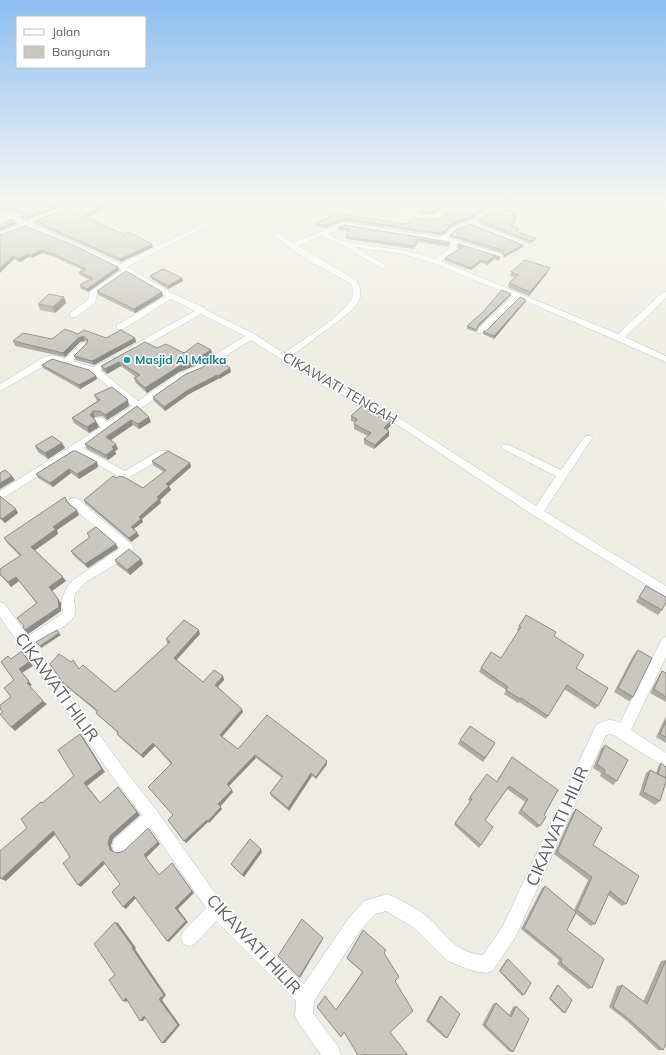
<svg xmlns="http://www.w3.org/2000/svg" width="666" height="1055" viewBox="0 0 666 1055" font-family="Mulish,sans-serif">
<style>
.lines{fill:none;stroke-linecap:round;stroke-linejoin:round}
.street-casing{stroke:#bbbcc2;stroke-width:1}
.street{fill:#fff;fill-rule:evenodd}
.wall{fill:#adaba5}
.shaded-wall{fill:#8d8b86}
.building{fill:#c9c7c0;stroke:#8d8b86}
.culture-dot{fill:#0f9aa8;stroke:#fff;stroke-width:1.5}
.labels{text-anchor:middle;stroke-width:3;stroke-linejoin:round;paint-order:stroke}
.far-culture-label{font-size:12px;font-weight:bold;fill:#0d838f;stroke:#fff;text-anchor:start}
.street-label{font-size:14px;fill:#5b5e64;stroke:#fff}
.near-street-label{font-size:17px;fill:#5b5e64;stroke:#fff}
</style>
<rect width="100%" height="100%" fill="#eeede3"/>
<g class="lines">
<defs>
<path id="street" d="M70,204H78L32,224L121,264L203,224H207V226L127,267L174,294L205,308L206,310L254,334L284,353C301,341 343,316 352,298C355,293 353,288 350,283L304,258L274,235L279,234L293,243L343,222L437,237L445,235L452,228L474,219L493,204H499L476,223L530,245V247H526L470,225L456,230L447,238L502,254V258H496L457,245L455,250L441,261L618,334L663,292H666V298L625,337L666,356V362L519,298L484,333H478V329L513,296L433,263L402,254L355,247L387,266L383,268H380L346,247L345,246L326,238L323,235L298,246L356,280C366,296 358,304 346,315L290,357L331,383L362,397L407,423L536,506L556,476L503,449L501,447L503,445H509L561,470L585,436H591L593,438L591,440L544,511L666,586V597L533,515L401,427L356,401L325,387L251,340L201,371L186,377L83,448L125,471L159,451H167L168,453L167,455L125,480L76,452L0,500V491L101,427L94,420L96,418H102L107,422L132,406L91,372L53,361L0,391V384L44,357L53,355L65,359L81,343L84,342L88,345L73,361L93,367L112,358H118L119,360L118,362L100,370L138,401L180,373L195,367L245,336L201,314L136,351H130L129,349L130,347L195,311L171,299L123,329H117V325L166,296L127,273L97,294L95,303L76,317H70V313L88,300L90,291L122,270L75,247L26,227L0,237V233L20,224L0,214V209L26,222ZM344,226L450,243L451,244L450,248L435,259C424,256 413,252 401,250C386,247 336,245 329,233Z
M376,204L431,217L450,204H456C451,209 443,217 437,220C426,224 387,210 376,206Z
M74,498L78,499L132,545L134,548C125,565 93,573 80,588C69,600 77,602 75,613C74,624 43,639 34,645L125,770L157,811L222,903L304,984L348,919L364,901L387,894C400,899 414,907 425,915C447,933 452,952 483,955L503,926L596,725C605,720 611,718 620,723L662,639L666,637V657L631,730L666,753V768L612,734L606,735L515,938L493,970L487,973L473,971L448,961L413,927L386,911L375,914L360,931L314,1001L313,1013L339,1048L341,1055H321L298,1022L295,1016L296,1001L216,921L195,944L189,946L183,944L181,938L183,932L206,908L151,828L126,852L120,854L114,852L112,846L114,840L142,815L115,780L0,617V602L4,603L28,636L59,616L63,612C60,599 64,591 72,581L120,548L70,505L69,502L70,499Z"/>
</defs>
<use href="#street" class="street-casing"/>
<use href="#street" class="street"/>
</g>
<path class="wall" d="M0,204H67L26,220L22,218L21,215H22L0,208Z
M75,204H111L86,218L123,234L153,247L121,262L36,224L35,221Z
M431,204H448L431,215L421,213V211Z
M456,204H491L473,218L451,227L444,234L437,235L343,221L325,228L315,226V224L336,213L406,224L425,219H438L451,209Z
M497,206L522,208L514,219L515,222L512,226L518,231V232L535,240L530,243L479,223V220L513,215L512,214L496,208Z
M344,225L449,244V247L418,242L414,249L346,239V237L349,232L339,230V227Z
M0,235L118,267L119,270L88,292L81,289L80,285L90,280L80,275L79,272L83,270L54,257L42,253L32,258L29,257L20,262L14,259Z
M450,235L523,247L504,257L502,253L450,237Z
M458,244L500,257V260L497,261L494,259L487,265L481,262L471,270L445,261V258L460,249L457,248Z
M511,272H548L529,296L508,287L509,283L515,278L510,276Z
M150,276L182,278L183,281L168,289L151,279Z
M97,291L162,292L163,296L135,313L98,295Z
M511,294L510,296L477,328L476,332L467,329V326Z
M64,297L66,303L55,313L40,310L38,304Z
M526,300L525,302L494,339L483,334V332L486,331Z
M78,334L106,338H135L136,342L94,365L76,360L74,356L87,342L85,341L80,342L65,357L15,346L13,341L52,339Z
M157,348L184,353L211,350L212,354L194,366L179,372L147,393L136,383L134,378L136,377L121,366L107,374L103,371L101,366Z
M42,365L96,376L97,379L80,389L43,368Z
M230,368L231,372L219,379H218L189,394L165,411L154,401L153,397Z
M94,395L129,406L107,420L102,416L95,417L94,418L99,427L89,433L74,423L72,418L97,401Z
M137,406L151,422L139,429L133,425L111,440L118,449L115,451L116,454L108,460L87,449L85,444Z
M351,416L392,420V424L387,430L389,431V436L374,449L364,444V439L368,436L354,429V424L355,422L351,421Z
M62,443L65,448L48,459L38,452L35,446Z
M152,461L190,463L191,467L169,486L171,490L160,500L161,503L142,519L143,522L134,529L139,536L131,542L85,503L84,500L117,478L143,488L164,472L153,465Z
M97,462L98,467L79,479L71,473L53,487L38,478L36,474Z
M0,496L18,513L5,523L0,519Z
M68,502L79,515L57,530L58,534L35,550L66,581L52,591L61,603V611L28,634L24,626L17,618L37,604L19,581L11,587L0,575V569L20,556L7,543L4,538Z
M87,533L118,548L88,568L73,555L71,551L89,538Z
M141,559L143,564L130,575L117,565L115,560Z
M646,586L662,610L658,615L636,602Z
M519,626L554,636L576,668L598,706L595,709L564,689L546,719L519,702L518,703L504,694L506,690L479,672L481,668L501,658L519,631L517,630Z
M200,634L177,660L203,682L223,676L224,680L218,687L243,712L222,737L238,749L327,764L316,779L312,776L289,811L271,796L270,793L282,778L256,758L229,786L233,792L220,806L222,809L209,823L208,822L186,843L173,815L171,764L155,746L143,758L119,737L117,734L118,733L99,716L96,713L97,712L66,686L50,664L79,669L115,692L169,643H167L166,639Z
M638,650L633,697L629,701L614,692L634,654Z
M662,671L666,673V702L650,693L659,675Z
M666,716V743L656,737Z
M460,740L493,747L483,762L458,744Z
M605,745L617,781L613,785L600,776L601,773L593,768L601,749Z
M512,757L544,815L540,826L537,828L518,813L525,802L507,789L485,820L481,845L479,848L454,825L470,801L468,800L470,797L496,782Z
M661,763L666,767V783L660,801L655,805L639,795L646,773L650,770L656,773L659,765Z
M576,809L593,845L626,904L622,906L608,895L595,924L591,926L576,914L567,930L592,988L588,989L557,964L559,960L521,929L542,888L545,886L574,910L588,880L554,854L573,812Z
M262,852L244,877L233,867L231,864Z
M384,953L395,981L366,1055L336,1010L362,972L347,959V958Z
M508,959L524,995L522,996L499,971L506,960Z
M666,960L663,1050H658L627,1021L609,1007L617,986L622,985L643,1002L661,961Z
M558,985L565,1013H563L549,999L556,986Z
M441,996L447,1038H445L426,1021L439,997Z
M496,1003L509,1015L513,1007L516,1006L513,1052H510L482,1025L493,1004Z"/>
<path class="shaded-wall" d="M59,204H67L26,220L25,218Z
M105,204H111L84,219L83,216Z
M445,204H448L431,215V213Z
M488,204H491L473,218L451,227L444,234L437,235V233Z
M523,206L522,208L512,221L513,218Z
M343,218V221L325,228V225Z
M516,219L515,222L510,227V225Z
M15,221L16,224L0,231V228Z
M536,238L535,240L530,243V241Z
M152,244L153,247L121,262L120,259Z
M523,245V247L504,257V255Z
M41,250L42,253L32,258L31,255Z
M28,254L29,257L20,262L18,259Z
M13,256L14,259L0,273V268Z
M494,256V259L487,265V262Z
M481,260V262L471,270V268Z
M118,267L119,270L88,292L87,289Z
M550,268L548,272L529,296L530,292Z
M182,278L183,281L168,289V286Z
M162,292L163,296L135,313L134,309Z
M511,294L510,296L477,328L478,325Z
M64,297L66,303L55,313L53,307Z
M526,300L525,302L494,339V336Z
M83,336L85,341L80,342L65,357L63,353L78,338Z
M135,338L136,342L94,365L92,361Z
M211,350L212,354L194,366L179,372L147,393L145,388L178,367Z
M119,362L121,366L107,374L105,369Z
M230,368L231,372L219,379L218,376Z
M217,375L218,379L189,394L165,411L164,407L188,390Z
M96,376L97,379L80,389L79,385Z
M128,400L129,406L107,420L105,415Z
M93,411L95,417L92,420L90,415Z
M149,417L151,422L139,429L138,424Z
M131,420L133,425L108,442L106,437Z
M392,420V424L384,433V428Z
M96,421L99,427L89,433L87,427Z
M389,431V436L374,449L375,445Z
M62,443L65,448L48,459L45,453Z
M116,444L118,449L115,451L116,454L108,460L106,455L112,447Z
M97,462L98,467L79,479L77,474Z
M190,463L191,467L167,488L166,484Z
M69,469L71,473L53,487L50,483Z
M12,476L15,480L0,489V483Z
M169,486L171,490L160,500L161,503L142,519L143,522L132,530L131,527L139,517L157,497Z
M16,509L18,513L5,523L2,519Z
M77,510L79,515L57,530L58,534L34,551L31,547L53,527Z
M137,532L139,536L131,542L129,538Z
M116,544L118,548L88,568L85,564Z
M141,559L143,564L130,575L127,570Z
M16,577L19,581L11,587L8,582Z
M63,577L66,581L52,591L49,587Z
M58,599L61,603V611L28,634L25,630Z
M199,630L200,634L175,661L174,658Z
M59,633L61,635L41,648L40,646Z
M22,651L33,666L22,673L32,685L30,686L27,683L19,669Z
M223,676L224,680L216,689L215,685Z
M43,701L47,704L15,731L11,727Z
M242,709L243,712L221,738L220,735Z
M80,734L83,737L105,772L87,786L103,806L100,803L84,783Z
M153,743L155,746L143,758L141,755Z
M255,755L256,758L228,787L227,784Z
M327,761V764L316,779V777Z
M311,773L312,776L289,811L288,808Z
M118,787L140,815L113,839L111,846L113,852L110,850L108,843Z
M232,790L233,792L220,807L218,804Z
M221,807L222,809L209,823L208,821Z
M207,820L208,822L186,843L184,841Z
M148,828L160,844L146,858L161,877L144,855Z
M53,831L56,834L6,881L1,879Z
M261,849L262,852L244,877L242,875Z
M103,861L106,863L81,887L78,885Z
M172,863L194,893L178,909L188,922L169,942L167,941L175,908Z
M134,896L136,898L126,909L123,907Z
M115,922L118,923L136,948L135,949L166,995L162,1000L180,1025L165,1043H162L159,999L132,948Z
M323,938V939L300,978L299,977Z
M126,998L129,999L126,1002L123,1001Z
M144,1016H147L143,1021H140Z"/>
<path class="building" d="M0,204H59L25,218L21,215L25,213L0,205Z
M75,204H105L83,216L123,234L129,232L152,244L120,259L35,221Z
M431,204H445L431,213L421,211Z
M456,204H488L474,215L452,224L445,231L437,233L343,218L325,225L315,224L336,213L406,224L414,217L425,219H438L451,209Z
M499,204H514L523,206L513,218L516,219L510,225L519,229L516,230L520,233L536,238L530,241L479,220L491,211L514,216L513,211L497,206Z
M12,219L15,221L0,228V225Z
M470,224L523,245L504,255L503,250L450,235L457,229Z
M344,225L450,242L449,244L418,239L414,246L346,237L350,229L339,227Z
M25,226L73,245L118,267L87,289L80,285L93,278L79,272L86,269L53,254L41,250L31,255L28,254L18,259L13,256L0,268V235Z
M458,244L500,257L498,258L494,256L487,262L481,260L471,268L445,258L464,246L458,245Z
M525,260L550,268L530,292L509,283L518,275L511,272Z
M163,269L182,278L168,286L150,276Z
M126,271L162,292L134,309L97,291Z
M502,290L511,294L478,325L477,330L467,326L482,313Z
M49,294L64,297L53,307L38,304Z
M520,297L526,300L494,336L483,332L486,331Z
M65,329L78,334L84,330L106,338L121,330L135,338L92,361L74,356L88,342L87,339L83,336L78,338L63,353L13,341L23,333L52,339Z
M145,342L157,348L166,344L184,353L198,343L211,350L193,361L178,367L145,388L134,378L140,375L119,362L105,369L101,366Z
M52,359L89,370L96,376L79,385L42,365Z
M216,359L230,368L218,376L217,375L188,390L164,407L153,397L186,374L201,368Z
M112,387L128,400L105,415L100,411H93L90,415L96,421L87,427L72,418L100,400L94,395Z
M137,406L149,417L138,424L131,420L106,437L116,444L112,447L114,449L106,455L85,444Z
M362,406L392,420L384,428L389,431L375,445L364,439L371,433L354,424L357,419L351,416Z
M52,436L62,443L45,453L35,446Z
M73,451H76L97,462L77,474L69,469L50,483L36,474Z
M168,451L190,463L166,484L169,486L157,497L159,499L139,517L141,519L131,527L137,532L129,538L84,500L113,476L117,478L119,476L124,477L143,488L166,470L152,461Z
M5,470L12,476L0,483V473Z
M0,496L16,509L2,519L0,517Z
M65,497L67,502L77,510L53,527L56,529L31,547L63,577L49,587L58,599L59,607L25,630L23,627L24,626L17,618L37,603L16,577L8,582L0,574V569L21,555L4,538Z
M96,527L116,544L85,564L71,551L90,537L87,533Z
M129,549L141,559L127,570L115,560Z
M646,586L666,597V602L662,610L639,597Z
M526,615L556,632L554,636L584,655L576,668L608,688L598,706L567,685L548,716L521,698L520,699L506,690L508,687L481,668L491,652L501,658L521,627L519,626Z
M184,620L199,630L174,658L203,682L214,670L223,676L215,685L242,709L220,735L238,749L267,715L327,761L316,777L311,773L288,808L270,793L283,776L255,755L227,784L232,790L218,804L221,807L208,821L207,820L184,841L168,820L173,815L148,787L172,763L153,743L141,755L117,734L118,732L96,713L98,711L63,683L50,664L59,654L71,662L73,660L79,669L83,665L115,692L170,642L166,639Z
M57,630L59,633L40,646L36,642Z
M638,650L652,658L633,697L618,688Z
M22,651L29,662L19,669L29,681L27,683L43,701L11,727L0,714L3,712L0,709V705L11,697L4,688L14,680L1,662L8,656L11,659Z
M662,671L666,673V697L654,689Z
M666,721V737L660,734Z
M470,726L495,743L485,758L460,740Z
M80,734L102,769L84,783L100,803L118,787L137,812L110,836L108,843L110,850L117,853L124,851L148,828L158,842L144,855L159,875L172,863L192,891L175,908L186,921L167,941L134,896L123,907L112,892L120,884L103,861L78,885L63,863L70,857L53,831L1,879L0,877V851L27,828L21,819L41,802L42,803L74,776L58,750Z
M605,745L628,760L617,781L604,773L605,770L597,764Z
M512,757L558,790L544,815L546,817L540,826L521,810L528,799L509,786L485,820L493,827L481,845L455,823L472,799L470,797L487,774L497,782Z
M661,763L666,767V778L658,774Z
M650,770L666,778V781L660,801L643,792Z
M576,809L602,828L593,845L639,876L626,904L610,891L595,924L577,910L592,877L557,852Z
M250,839L261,849L242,875L231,864Z
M545,886L576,912L567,930L604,959L592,988L561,963L562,959L524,928Z
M302,919L323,938L299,977L278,956Z
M115,922L133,947L132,948L164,995L159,999L178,1025L162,1043L144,1016L140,1021L126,998L123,1001L109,980L115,975L94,944Z
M363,930L386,950L384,953L399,977L395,981L413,1011L390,1032L407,1054V1055H366L365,1054L364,1055H358L344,1032L341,1037L317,1007L325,996L336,1010L363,972L347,958Z
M508,959L531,983L524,995L500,971Z
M666,960V1044L663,1050L631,1021L613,1007L622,985L647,1004Z
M558,985L572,1000L565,1013L550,998Z
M441,996L460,1014L447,1038L428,1020Z
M496,1003L511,1017L516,1006L529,1019L513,1052L485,1025Z"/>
<linearGradient id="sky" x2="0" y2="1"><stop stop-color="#8cbef1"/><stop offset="0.58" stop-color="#f7f7f2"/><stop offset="1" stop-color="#f7f7f2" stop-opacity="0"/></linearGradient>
<rect width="666" height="351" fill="url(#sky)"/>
<circle class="culture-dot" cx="127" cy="360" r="4"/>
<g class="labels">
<g class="far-culture-label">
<text x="135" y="364">Masjid Al Malka</text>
</g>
<g class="street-label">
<text transform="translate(340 388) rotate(30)" y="5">CIKAWATI TENGAH</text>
</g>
<g class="near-street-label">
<text transform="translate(57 687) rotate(54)" y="6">CIKAWATI HILIR</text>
<text transform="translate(557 826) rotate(-66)" y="6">CIKAWATI HILIR</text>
<text transform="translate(254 944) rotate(47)" y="6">CIKAWATI HILIR</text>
</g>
</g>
<rect x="16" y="16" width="130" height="52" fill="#ffffff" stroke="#bdbfc1"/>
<rect x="24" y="29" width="20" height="6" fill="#ffffff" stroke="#bdbfc1"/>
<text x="52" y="36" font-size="12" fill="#5b5e64">Jalan</text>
<rect x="24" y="46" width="20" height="12" fill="#c9c7c0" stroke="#bdbfc1"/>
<text x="52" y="56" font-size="12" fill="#5b5e64">Bangunan</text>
</svg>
